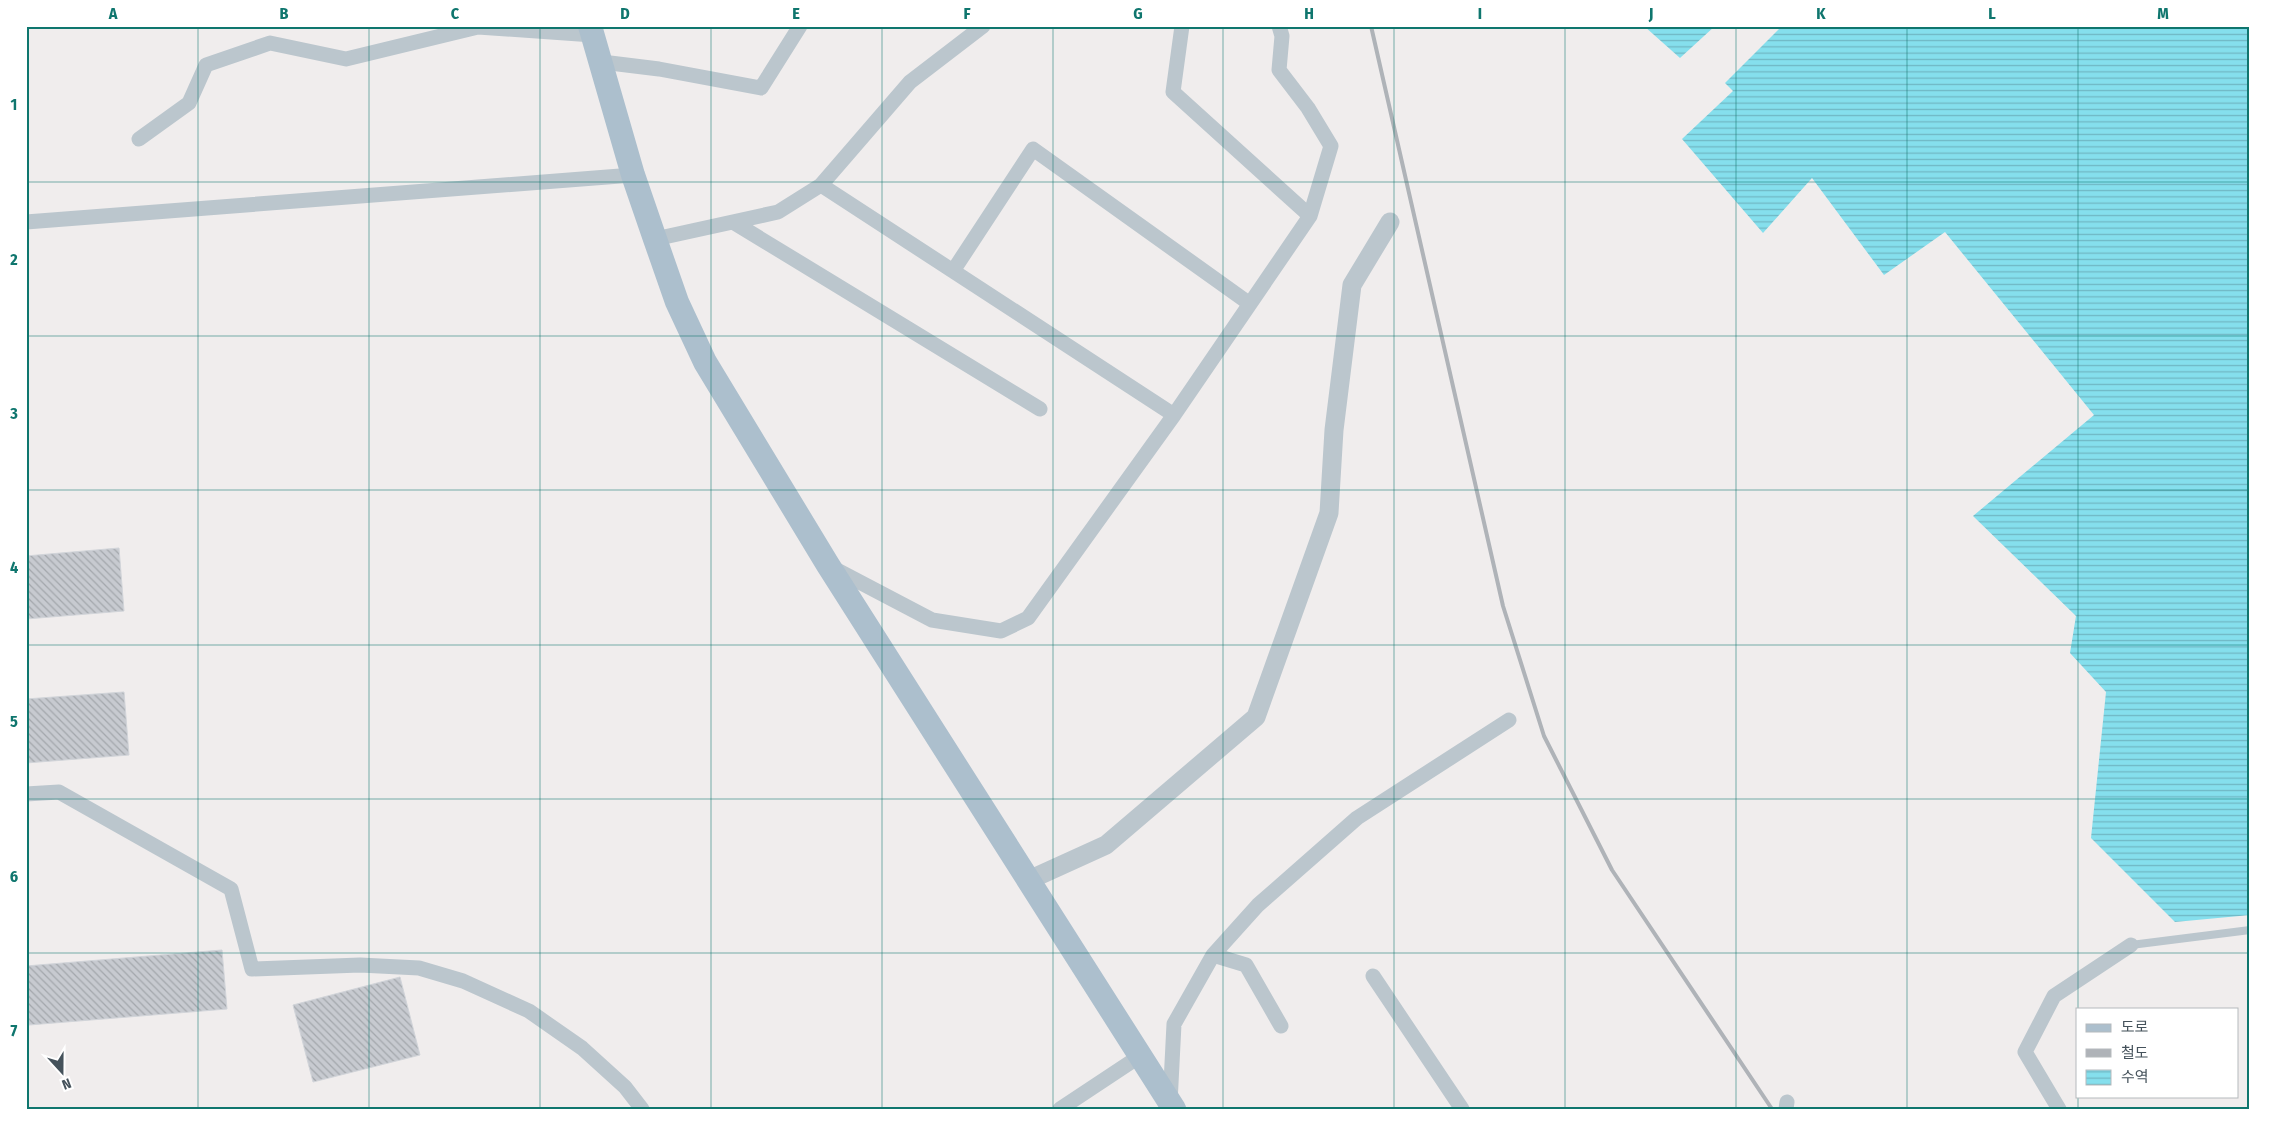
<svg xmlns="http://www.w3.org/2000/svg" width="2276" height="1135" viewBox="0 0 2276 1135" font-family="'Fira Sans Condensed','Noto Sans KR',sans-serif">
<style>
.water{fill:url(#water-rules)}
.building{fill:url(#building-back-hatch);stroke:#d1d4d9}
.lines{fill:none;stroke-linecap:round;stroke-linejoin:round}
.service{stroke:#bbc6cd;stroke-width:8}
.minor{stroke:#bbc6cd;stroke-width:15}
.tertiary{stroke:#bbc6cd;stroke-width:19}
.primary{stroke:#acbfcd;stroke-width:24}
.rail{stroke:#afb3b8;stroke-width:4}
.grid{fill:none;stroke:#0f766e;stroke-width:1;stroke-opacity:0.55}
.neatline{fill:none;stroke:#0f766e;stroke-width:2}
.grid-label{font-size:16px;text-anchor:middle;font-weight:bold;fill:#0f766e}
</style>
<defs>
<pattern id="water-rules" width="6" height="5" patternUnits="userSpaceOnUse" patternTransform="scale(1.25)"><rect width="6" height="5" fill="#85dfed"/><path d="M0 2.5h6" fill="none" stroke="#6fb7c3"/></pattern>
<pattern id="building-back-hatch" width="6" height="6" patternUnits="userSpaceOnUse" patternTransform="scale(1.25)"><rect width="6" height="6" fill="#c7cad0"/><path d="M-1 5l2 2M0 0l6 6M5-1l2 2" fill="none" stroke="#a3a7ac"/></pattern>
</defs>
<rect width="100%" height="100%" fill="#f0eded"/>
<path class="water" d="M1644,26H1715L1680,58Z
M1782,26H2250V915L2175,922L2091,838L2106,692L2070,653L2076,616L1973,516L2094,415L1945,232L1884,275L1812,178L1763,233L1682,139L1733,91L1725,83Z"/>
<path class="building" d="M119,548L124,611L26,619V556Z
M124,692L129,755L26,763V699Z
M222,950L227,1009L29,1025L26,966Z
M400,977L420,1055L313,1082L293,1005Z"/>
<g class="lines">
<path class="service" d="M2131,945L2250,930"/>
<path class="minor" d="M1182,26L1173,92L1310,216
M602,62L659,69L761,88L800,26
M139,139L189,103L206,65L270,43L346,59L478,27L593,35
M821,185L1174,415
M26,222L633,175
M733,222L1040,409
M655,239L778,212L821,185L910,82L983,26
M953,271L1033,149L1250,304
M831,567L932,620L1001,631L1028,618L1174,415L1310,216L1331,146L1308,108L1279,70L1282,36L1279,26
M26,794L59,792L231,889L252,969L360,965L419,968L463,981L529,1011L582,1048L625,1087L642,1109
M1213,955L1246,965L1281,1026
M1373,976L1462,1109
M1170,1103L1174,1024L1213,955L1258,905L1357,818L1509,720
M1060,1109L1140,1056
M1786,1109L1787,1102
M2059,1109L2025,1052L2054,996L2131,945"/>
<path class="tertiary" d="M1029,880L1106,845L1256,717L1329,513L1334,430L1352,285L1390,222"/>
<path class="primary" d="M590,26L633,175L655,239L677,302L705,362L828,565L1174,1109"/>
<path class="rail" d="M1371,26L1503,606L1544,736L1612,870L1772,1109"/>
</g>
<path class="grid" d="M198,26V1109M369,26V1109M540,26V1109M711,26V1109M882,26V1109M1053,26V1109M1223,26V1109M1394,26V1109M1565,26V1109M1736,26V1109M1907,26V1109M2078,26V1009M26,182H2250M26,336H2250M26,490H2250M26,645H2250M26,799H2250M26,953H2250M2078,1096V1109"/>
<rect width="2276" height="1135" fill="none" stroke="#ffffff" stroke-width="55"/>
<rect x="2076" y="1008" width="162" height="90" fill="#ffffff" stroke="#b5babd"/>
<rect x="2086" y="1024" width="25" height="8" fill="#acbfcd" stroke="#b5babd"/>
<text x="2121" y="1032" font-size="15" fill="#45525b">도로</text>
<rect x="2086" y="1049" width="25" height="8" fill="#afb3b8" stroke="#b5babd"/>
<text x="2121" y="1058" font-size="15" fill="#45525b">철도</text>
<rect x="2086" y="1070" width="25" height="15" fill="url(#water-rules)" stroke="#b5babd"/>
<text x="2121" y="1082" font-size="15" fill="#45525b">수역</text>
<g transform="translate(62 1072) rotate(159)" stroke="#ffffff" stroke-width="4" paint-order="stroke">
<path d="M0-4L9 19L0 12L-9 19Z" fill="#45525b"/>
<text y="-8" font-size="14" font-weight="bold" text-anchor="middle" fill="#45525b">N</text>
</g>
<rect x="28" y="28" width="2220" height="1080" class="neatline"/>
<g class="grid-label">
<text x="113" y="19">A</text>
<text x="284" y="19">B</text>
<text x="455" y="19">C</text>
<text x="625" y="19">D</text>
<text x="796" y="19">E</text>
<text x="967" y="19">F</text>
<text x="1138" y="19">G</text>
<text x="1309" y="19">H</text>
<text x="1480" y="19">I</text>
<text x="1651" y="19">J</text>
<text x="1821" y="19">K</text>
<text x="1992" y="19">L</text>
<text x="2163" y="19">M</text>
<text x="14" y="110">1</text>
<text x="14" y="265">2</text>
<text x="14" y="419">3</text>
<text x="14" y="573">4</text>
<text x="14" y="727">5</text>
<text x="14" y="882">6</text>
<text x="14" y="1036">7</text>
</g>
</svg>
